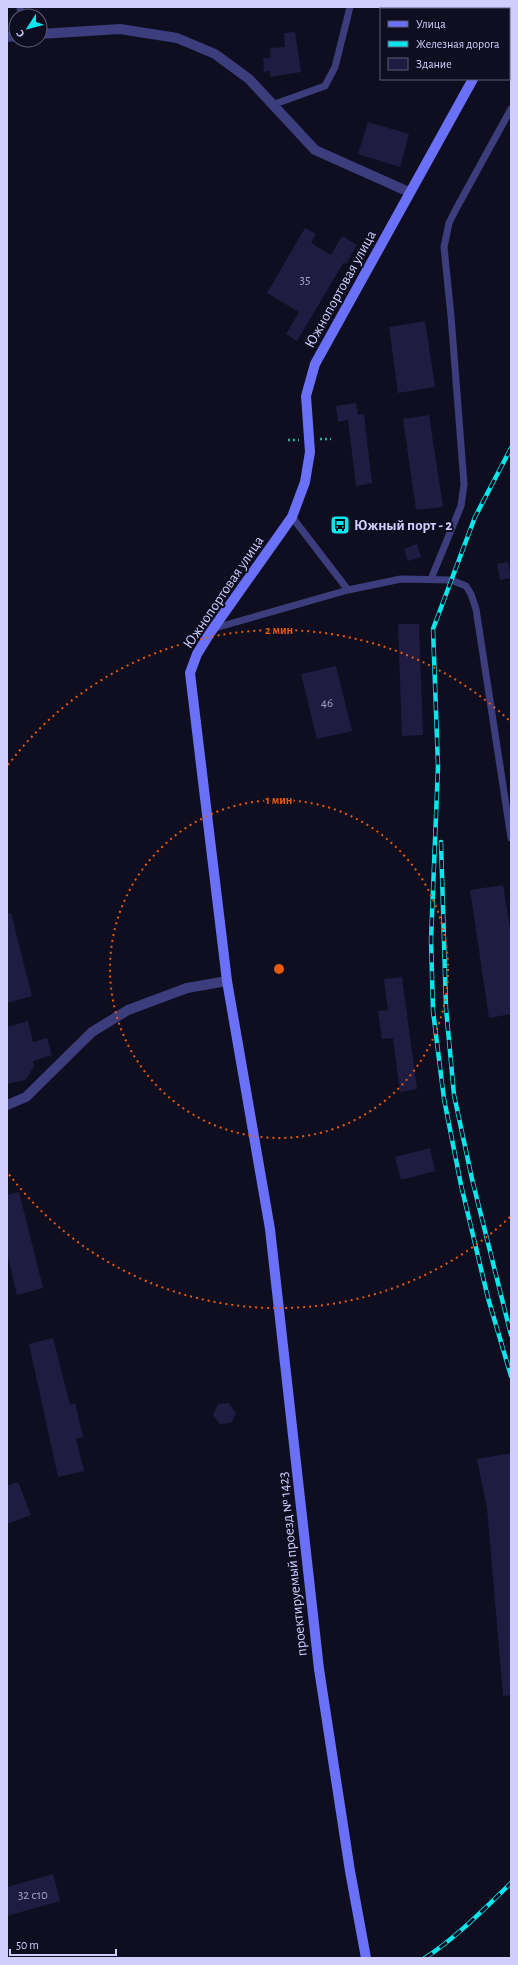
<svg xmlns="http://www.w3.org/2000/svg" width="518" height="1965" viewBox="0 0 518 1965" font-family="'Alegreya Sans',sans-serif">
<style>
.building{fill:#201b40}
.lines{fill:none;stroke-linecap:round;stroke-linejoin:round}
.path{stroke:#33ac9c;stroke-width:2.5;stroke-dasharray:2 3;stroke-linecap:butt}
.service{stroke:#3b3d7c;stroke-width:7}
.minor{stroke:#3b3d7c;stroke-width:10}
.tertiary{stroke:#3b3d7c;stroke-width:10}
.secondary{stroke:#6a70f8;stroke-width:10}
.rail-casing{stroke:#0be6ec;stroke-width:4.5}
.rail{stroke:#0f0e20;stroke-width:3;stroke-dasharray:9;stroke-linecap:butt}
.ring{fill:none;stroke:#e8590c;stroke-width:2;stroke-dasharray:2 4}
.labels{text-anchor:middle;stroke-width:4;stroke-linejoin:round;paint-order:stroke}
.number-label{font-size:13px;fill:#a4a1ce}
.street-label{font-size:15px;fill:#d0cefd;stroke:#0f0e20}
.poi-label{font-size:15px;font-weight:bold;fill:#d0cefd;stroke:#0f0e20;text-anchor:start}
.centre{fill:#e8590c;stroke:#0f0e20;stroke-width:2}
.ring-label{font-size:12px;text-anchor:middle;font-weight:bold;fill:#e8590c;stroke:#0f0e20;stroke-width:4;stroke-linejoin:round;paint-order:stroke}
</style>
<rect width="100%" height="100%" fill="#0f0e20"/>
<path class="building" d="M295,32L301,72L270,77V71L264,72L263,58H271L270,48L285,47L284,33Z
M368,122L409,134L400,167L358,154Z
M305,228L316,234L311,243L331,255L342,236L357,245L346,264L344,262L297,341L286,334L299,312L267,293Z
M425,321L435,387L398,393L389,327Z
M356,403L358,415L364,414L372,483L356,486L348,420L338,422L336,406Z
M429,415L443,507L416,510L403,419Z
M417,544L421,557L408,561L404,549Z
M508,562L511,578L500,580L497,564Z
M398,624H419L423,735L402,736Z
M336,666L352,731L317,739L301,674Z
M503,885L511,934V1014L489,1018L470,890Z
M11,913L32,996L7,1003V914Z
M402,977L417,1089L400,1092L393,1038L382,1039L378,1011L388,1010L384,979Z
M28,1021L33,1042L47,1038L52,1055L33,1061L34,1067L25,1080L7,1084V1027Z
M430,1148L435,1171L401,1180L395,1157Z
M19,1192L43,1288L17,1295L7,1253V1195Z
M53,1338L70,1405L75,1403L83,1437L76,1439L84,1471L58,1477L29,1344Z
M229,1403L236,1413L231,1423L220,1424L213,1415L218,1404Z
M511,1453V1695L503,1696L487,1508L477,1459Z
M18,1482L31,1515L7,1524V1486Z
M53,1874L60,1901L7,1916V1887Z"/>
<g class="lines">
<path class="path" d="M320,439H331
M288,440H299"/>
<path class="service" d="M20,7L21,16
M272,105L325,86L335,67L350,7
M292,517L348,590L401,579L451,580L466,586L471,594L476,609L511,838
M431,579L461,506L464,484L451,316L444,247L449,223L456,209L511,109
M215,628L348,590"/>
<path class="minor" d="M40,34L120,29L177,38L215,54L249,79L315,150L409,192
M7,37L16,36"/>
<path class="tertiary" d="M7,1105L26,1097L92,1032L128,1010L187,988L227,981"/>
<path class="secondary" d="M509,14L511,11
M366,1958L350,1871L319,1669L270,1229L227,981L190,673L197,654L210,633L292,517L305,482L310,452L306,396L315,364L473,79"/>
<defs>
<path id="rail" d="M511,448L475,517L433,629L438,766L431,940L433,1011L444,1099L461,1185L488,1298L511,1376
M441,842L446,1008L454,1095L472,1179L511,1335
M425,1958C457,1937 484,1909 511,1883"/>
</defs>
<use href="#rail" class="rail-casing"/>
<use href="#rail" class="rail"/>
</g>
<g class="ring">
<circle cx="279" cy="969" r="169"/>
<path d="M510 1217A339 339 0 0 1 8 1173M8 765A339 339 0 0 1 510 721"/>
</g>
<defs>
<symbol id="bus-square" viewBox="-11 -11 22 22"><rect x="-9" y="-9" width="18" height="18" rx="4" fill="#0be6ec" stroke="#0f0e20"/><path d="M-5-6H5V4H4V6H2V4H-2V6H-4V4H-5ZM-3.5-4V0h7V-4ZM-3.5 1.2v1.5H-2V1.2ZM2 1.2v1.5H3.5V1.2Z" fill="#111"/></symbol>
</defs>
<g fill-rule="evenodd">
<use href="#bus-square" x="329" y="514" width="22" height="22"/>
</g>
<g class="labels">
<g class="number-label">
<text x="305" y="284">35</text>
<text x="327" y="707">46</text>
<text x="33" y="1899">32 с10</text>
</g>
<g class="street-label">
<text transform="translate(340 289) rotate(-61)" y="5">Южнопортовая улица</text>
<text transform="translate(223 592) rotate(-56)" y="5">Южнопортовая улица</text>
<text transform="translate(292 1564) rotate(-96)" y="5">проектируемый проезд № 1423</text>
</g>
<g class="poi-label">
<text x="354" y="530">Южный порт - 2</text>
</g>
</g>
<circle cx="279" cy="969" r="6" class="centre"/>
<g class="ring-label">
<text x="279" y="634">2 мин</text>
<text x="279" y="804">1 мин</text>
</g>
<rect width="518" height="1965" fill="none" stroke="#d0cefd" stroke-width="16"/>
<rect x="380" y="8" width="130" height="72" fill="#0f0e20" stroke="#5c5b78"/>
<rect x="388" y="21" width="20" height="6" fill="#6a70f8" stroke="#5c5b78"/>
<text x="416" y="28" font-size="12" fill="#d0cefd">Улица</text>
<rect x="388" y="41" width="20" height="6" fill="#0be6ec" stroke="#5c5b78"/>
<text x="416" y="48" font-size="12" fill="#d0cefd">Железная дорога</text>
<rect x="388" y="58" width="20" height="12" fill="#201b40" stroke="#5c5b78"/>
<text x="416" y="68" font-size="12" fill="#d0cefd">Здание</text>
<g transform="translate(28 28) rotate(234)"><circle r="19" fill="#0f0e20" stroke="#5c5b78"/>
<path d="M0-3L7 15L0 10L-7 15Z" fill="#0be6ec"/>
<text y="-6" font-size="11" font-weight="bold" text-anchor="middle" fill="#d0cefd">С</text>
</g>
<path d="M10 1949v6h106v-6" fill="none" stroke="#d0cefd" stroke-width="2"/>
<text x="16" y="1949" font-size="12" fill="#d0cefd" stroke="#0f0e20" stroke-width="3" paint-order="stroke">50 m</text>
</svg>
